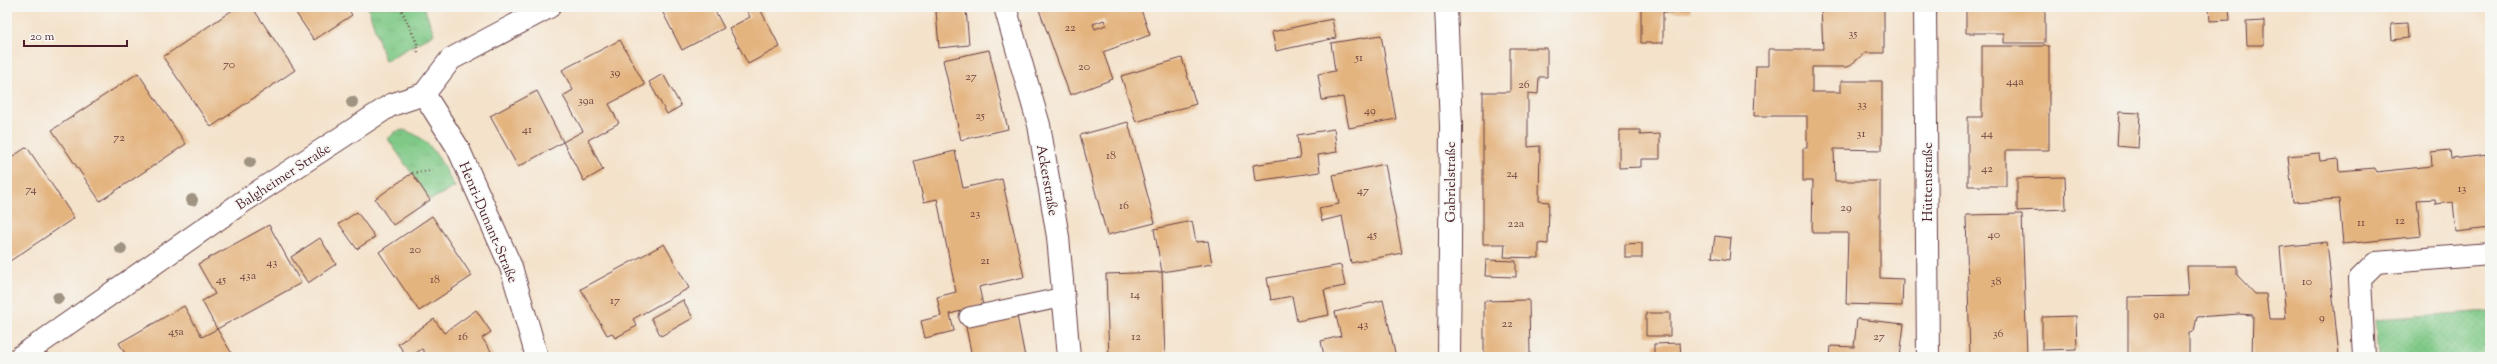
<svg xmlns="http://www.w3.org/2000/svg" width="2497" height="364" viewBox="0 0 2497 364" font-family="'Sorts Mill Goudy',serif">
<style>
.grass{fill:url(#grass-tufts);stroke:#647458}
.park{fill:url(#park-dots);stroke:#647458}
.building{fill:#e4b47f;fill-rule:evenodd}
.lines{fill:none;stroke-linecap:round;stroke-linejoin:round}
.lane-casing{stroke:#643c43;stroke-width:21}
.street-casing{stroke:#643c43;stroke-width:24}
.path{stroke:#643c43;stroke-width:2.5;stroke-dasharray:1 3;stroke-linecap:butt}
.lane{stroke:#fff;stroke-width:19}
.street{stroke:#fff;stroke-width:22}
.tree{fill:#9f9381}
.labels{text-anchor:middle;stroke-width:3.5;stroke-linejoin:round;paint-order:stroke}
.number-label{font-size:12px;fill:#704440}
.street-label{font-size:14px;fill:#4a1f2b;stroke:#f6f6f2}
</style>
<defs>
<pattern id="grass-tufts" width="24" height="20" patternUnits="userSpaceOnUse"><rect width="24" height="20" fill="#7fc986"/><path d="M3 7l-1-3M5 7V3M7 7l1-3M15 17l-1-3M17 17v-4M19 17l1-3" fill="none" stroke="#6fac74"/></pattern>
<pattern id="park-dots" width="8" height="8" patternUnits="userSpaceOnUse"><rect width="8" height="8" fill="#7fc986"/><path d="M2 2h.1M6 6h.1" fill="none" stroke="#6fac74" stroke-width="1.8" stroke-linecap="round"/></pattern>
</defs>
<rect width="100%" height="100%" fill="#f6f6f2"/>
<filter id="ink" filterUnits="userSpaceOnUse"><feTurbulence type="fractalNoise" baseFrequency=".025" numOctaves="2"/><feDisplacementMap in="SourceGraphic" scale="8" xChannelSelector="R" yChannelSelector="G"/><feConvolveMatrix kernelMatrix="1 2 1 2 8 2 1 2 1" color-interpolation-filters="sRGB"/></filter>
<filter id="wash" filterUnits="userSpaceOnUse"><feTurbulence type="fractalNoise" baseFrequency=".012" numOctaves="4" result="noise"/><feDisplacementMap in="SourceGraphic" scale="16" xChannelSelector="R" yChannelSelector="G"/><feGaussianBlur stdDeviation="0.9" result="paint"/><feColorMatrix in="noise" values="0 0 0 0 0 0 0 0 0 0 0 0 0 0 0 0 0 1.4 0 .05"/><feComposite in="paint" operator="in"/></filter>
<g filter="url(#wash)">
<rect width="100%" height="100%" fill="#f4e2ca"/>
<path class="grass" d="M368,7H424L434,34L385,61Z
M403,130C433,138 440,162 455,187L430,200L388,139L395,132Z"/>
<path class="park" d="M2490,311V357H2379L2376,319Z"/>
<g id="blocks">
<path class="building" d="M237,7H252L295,70L211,127L163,57Z
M292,7H347L352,15L314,40Z
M660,7H713L724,28L682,50Z
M745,7H770L761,11L780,47L748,64L729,28L750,17Z
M1038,7H1140L1150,35L1103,52L1113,79L1070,95ZM1104,20L1106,25L1095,29L1093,24Z
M1641,7H1691V12H1663V43H1641Z
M1821,7H1884V53H1865L1848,67H1812V92H1841V81H1882V150L1834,149L1835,181H1880V278L1903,279L1902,306L1846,304L1848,233H1812L1813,181H1803V148H1807V116H1754L1756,66H1769V49H1823Z
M1966,7H2045V43H2004V33H1966Z
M2209,7H2229L2230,20L2210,21Z
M966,9L969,45L939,48L936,11Z
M1332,19L1336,38L1276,51L1272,32Z
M2264,21V45H2247L2246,22Z
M2407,23L2408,38L2392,40L2391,24Z
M1381,35L1396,119L1349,128L1343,97L1322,100L1318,74L1335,71L1331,43Z
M620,40L645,85L609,104L619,123L588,140L603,170L584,181L563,142L583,131L563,96L573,90L562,70Z
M1982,46H2049V150H2006V186H1968V117H1982Z
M1510,48H1547V77H1539L1538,94L1528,93V147L1540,146L1539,201L1549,202L1548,244L1539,243V258L1504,257L1505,244H1483V92H1510Z
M989,50L1008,129L961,140L943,60Z
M1182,58L1196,104L1136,122L1121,76Z
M138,73L186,144L100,201L52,130Z
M663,74L681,106L667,114L649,82Z
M537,91L563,142L518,167L490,116Z
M2119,112L2140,113L2138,148L2117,146Z
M1128,122L1155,223L1107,235L1080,135Z
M1334,129L1337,152L1318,155L1320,172L1255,181L1253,165L1300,158L1297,135Z
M1619,130H1640V135L1660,134V159H1641V167L1619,168Z
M2487,144H2490V228L2456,232L2453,202L2436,204L2435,199L2417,200L2421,236L2343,244L2339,199L2293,202L2288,156L2319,153L2320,161L2338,159L2339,171L2375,168L2376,172L2432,166L2431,152L2450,150L2451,159L2488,155Z
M27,147L74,218L7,263V160Z
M955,151L963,188L1002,179L1024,277L979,287L983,305L950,314L954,331L925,338L921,321L941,316L937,297L956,292L937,199L924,202L914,161Z
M1385,164L1402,253L1351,263L1342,216L1322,221L1319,208L1339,204L1333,175Z
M412,173L430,200L393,225L375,199Z
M2065,177L2066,209L2017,211V178Z
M357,212L375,237L357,249L339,224Z
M2022,214L2027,356L1970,357L1966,215Z
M432,216L472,276L419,311L379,252Z
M1192,221L1196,242L1208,241L1212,264L1162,272L1165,357H1109L1106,274L1162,272L1154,229Z
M269,225L301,283L217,329L202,301L215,294L198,264Z
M1715,236L1731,238L1729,260L1712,257Z
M320,238L336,264L308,283L291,257Z
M2327,242L2339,356L2252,357L2253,315L2239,314L2197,317L2194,331L2189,332V357H2128V297L2189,296L2187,266H2237V275L2255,294H2266L2269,319H2286L2280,247Z
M1642,243V258H1625V244Z
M664,244L689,288L633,319L637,326L615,338L612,333L607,335L581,289Z
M1486,260L1516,261V277L1485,276Z
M1341,265L1345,286L1324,290L1329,315L1297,321L1292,296L1271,300L1267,278Z
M683,300L693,318L661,336L651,318Z
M1383,300L1396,357H1343L1341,352L1324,356L1321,341L1341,336L1335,312Z
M1529,300L1530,357H1484V301Z
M184,306L202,337L217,329L234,357H127L119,343Z
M476,310L491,332L482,338L495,357H428L422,349L410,357H407L398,344L434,319L444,333Z
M1646,313H1670V336H1646Z
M1017,316L1025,357H972L966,327Z
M2076,316L2077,349L2042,350V317Z
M1857,319L1904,324L1900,357H1830L1831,346L1854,347Z
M1680,343L1681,357H1654V344Z"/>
</g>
</g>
<g filter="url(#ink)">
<use href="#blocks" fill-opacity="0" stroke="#643c43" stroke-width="1"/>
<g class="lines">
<defs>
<path id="lane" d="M969,317L1064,297"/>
<path id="street" d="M1005,7L1039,125L1058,237L1069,357
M1446,7L1451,126L1449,357
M1925,7L1928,357
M424,94L458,148L511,267L537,357
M20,357L244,201L391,105L424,94L451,59L549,7
M2364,357L2360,279L2376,263L2490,254"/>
</defs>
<use href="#lane" class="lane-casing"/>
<use href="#street" class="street-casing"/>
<path class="path" d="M400,7L417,43L418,53
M412,173L435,170"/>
<use href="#lane" class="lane"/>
<use href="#street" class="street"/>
</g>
<g class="tree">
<circle cx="352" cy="102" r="6"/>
<circle cx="250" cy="162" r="6"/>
<circle cx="192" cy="200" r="6"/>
<circle cx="121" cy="249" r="6"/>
<circle cx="58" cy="298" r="6"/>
</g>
</g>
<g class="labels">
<g class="number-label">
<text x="1070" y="31">22</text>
<text x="1853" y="37">35</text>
<text x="1359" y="61">51</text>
<text x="229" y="68">70</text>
<text x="1084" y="70">20</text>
<text x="615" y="76">39</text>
<text x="971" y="80">27</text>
<text x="2015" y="85">44a</text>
<text x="1524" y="88">26</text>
<text x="586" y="104">39a</text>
<text x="1862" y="108">33</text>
<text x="1370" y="114">49</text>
<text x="980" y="119">25</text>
<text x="527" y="133">41</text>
<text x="1861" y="137">31</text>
<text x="1987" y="137">44</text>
<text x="119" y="141">72</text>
<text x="1111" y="159">18</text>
<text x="1987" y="172">42</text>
<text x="1512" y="177">24</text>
<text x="2462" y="192">13</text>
<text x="31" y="193">74</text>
<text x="1363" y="194">47</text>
<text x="1124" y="209">16</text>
<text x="1846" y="211">29</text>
<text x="975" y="217">23</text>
<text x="2400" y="224">12</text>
<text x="2361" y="226">11</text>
<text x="1516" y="227">22a</text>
<text x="1372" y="238">45</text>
<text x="1994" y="238">40</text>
<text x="415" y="253">20</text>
<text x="985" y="264">21</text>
<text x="272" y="266">43</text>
<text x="248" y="279">43a</text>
<text x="221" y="283">45</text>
<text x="435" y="283">18</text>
<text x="1996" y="285">38</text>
<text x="2307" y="285">10</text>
<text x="1135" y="298">14</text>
<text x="615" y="304">17</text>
<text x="2159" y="318">9a</text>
<text x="2322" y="321">9</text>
<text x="1507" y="327">22</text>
<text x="1363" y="328">43</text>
<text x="176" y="335">45a</text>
<text x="1998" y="337">36</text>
<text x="463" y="340">16</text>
<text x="1136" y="340">12</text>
<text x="1879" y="340">27</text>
</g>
<g class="street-label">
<text transform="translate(283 176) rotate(-33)" y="5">Balgheimer Straße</text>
<text transform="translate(1048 180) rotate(80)" y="5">Ackerstraße</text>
<text transform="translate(1450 182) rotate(-90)" y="5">Gabrielstraße</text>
<text transform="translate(1927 182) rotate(-90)" y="5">Hüttenstraße</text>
<text transform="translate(489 222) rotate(67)" y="5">Henri-Dunant-Straße</text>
</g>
</g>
<rect width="2497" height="364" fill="none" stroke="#f6f6f2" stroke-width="24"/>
<path d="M24 40v6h103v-6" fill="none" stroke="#4a1f2b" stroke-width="2"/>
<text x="30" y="40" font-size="12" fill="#4a1f2b" stroke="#f6f6f2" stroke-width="3" paint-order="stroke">20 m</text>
</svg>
